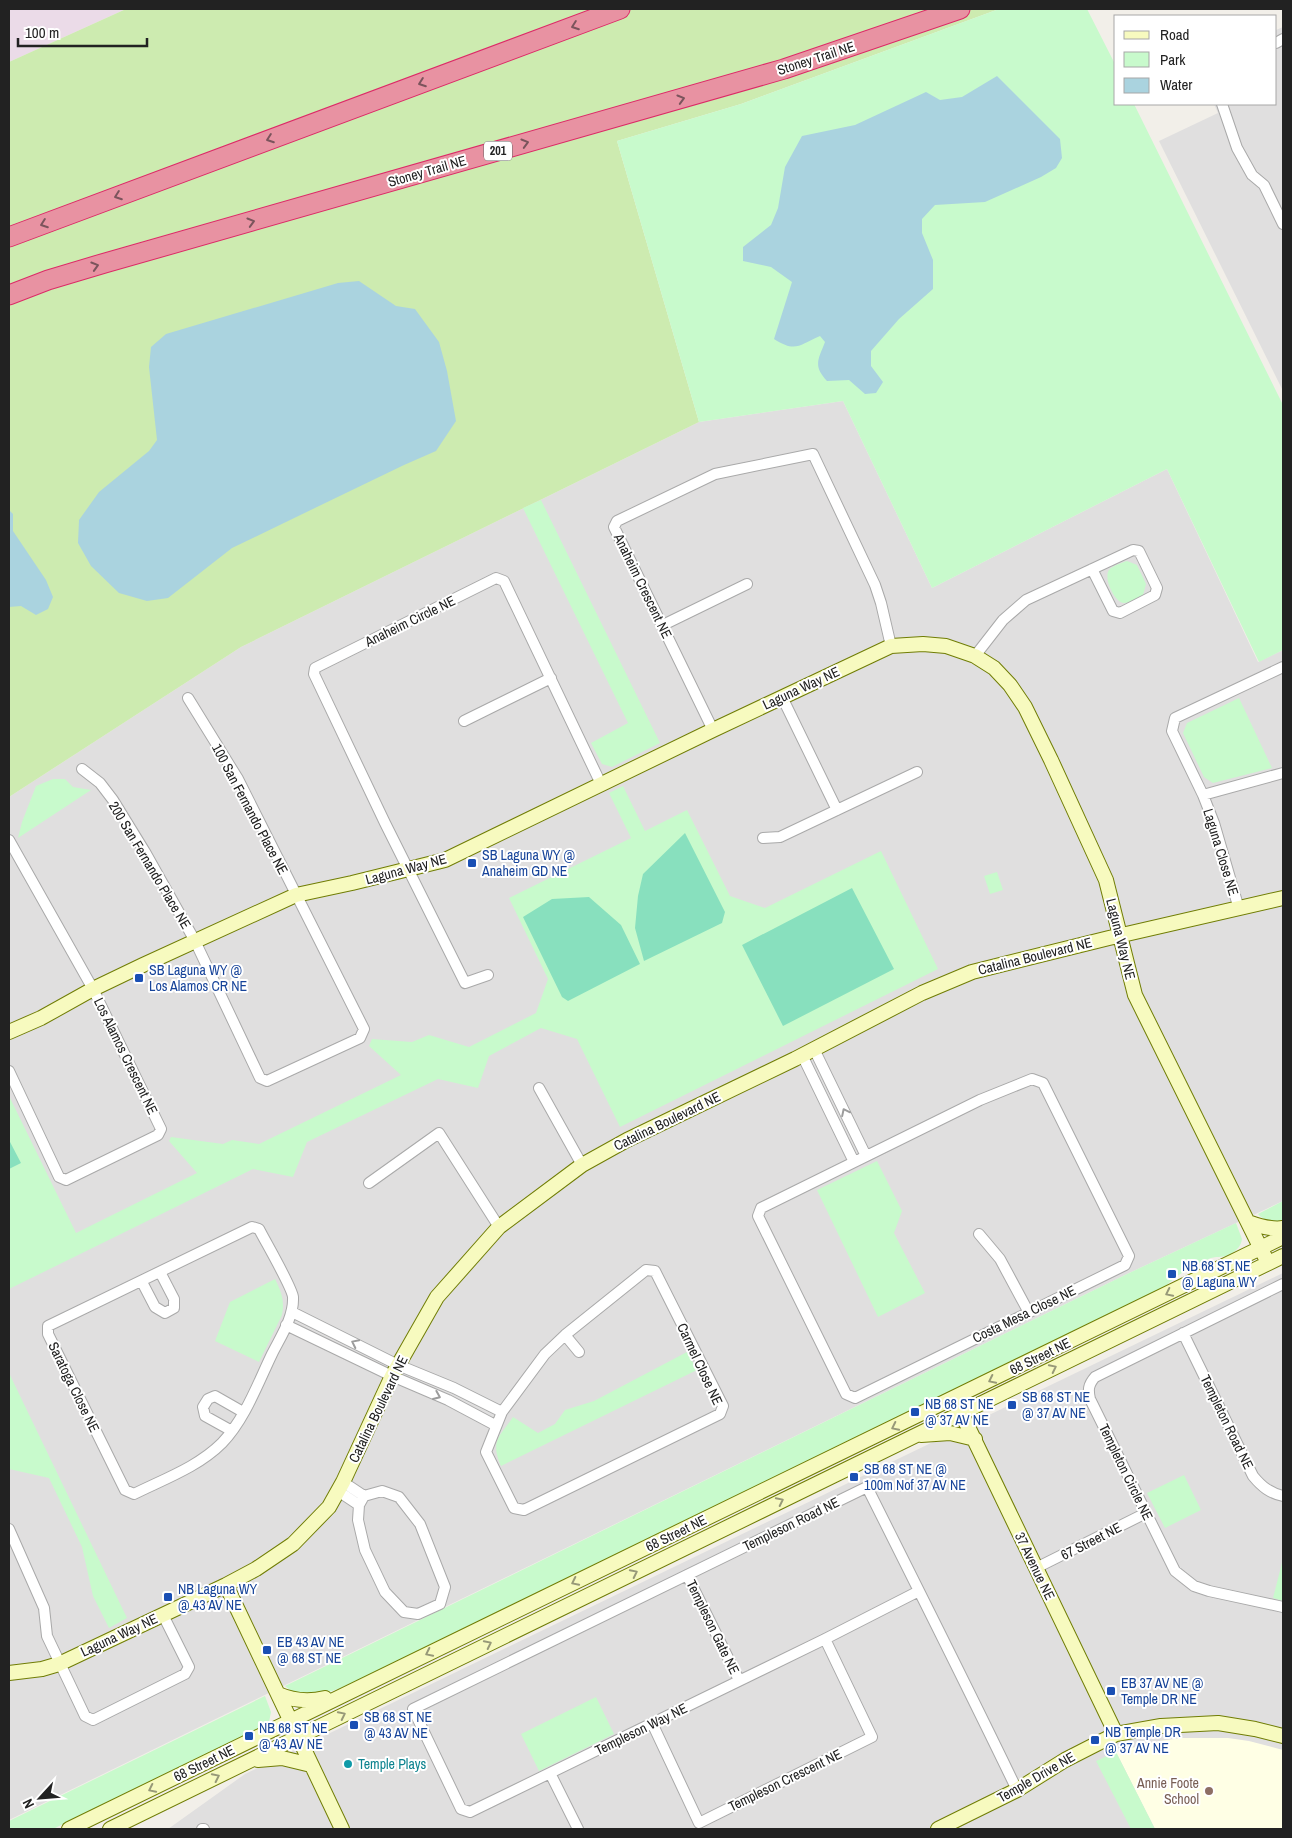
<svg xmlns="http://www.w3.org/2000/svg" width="1292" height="1838" viewBox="0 0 1292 1838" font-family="'Archivo Narrow',sans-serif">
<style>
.residential{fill:#e0dfdf}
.industrial{fill:#ebdbe8}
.education{fill:#ffffe5}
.grass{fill:#cdebb0}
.park{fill:#c8facc}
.pitch{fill:#88e0be}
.water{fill:#aad3df}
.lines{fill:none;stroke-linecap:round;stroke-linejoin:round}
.street-casing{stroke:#a9a9a9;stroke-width:12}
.secondary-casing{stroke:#707d05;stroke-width:16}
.highway-casing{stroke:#dc2a67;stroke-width:21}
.street{stroke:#fff;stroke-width:10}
.secondary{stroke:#f7fabf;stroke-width:14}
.highway{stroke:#e892a2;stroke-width:19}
.oneway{stroke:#7b545c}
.oneway2{stroke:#9c9c9c}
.oneway3{stroke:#979978}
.transit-dot{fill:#1a4fb4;stroke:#fff;stroke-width:2}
.culture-dot{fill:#0f9aa8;stroke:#fff;stroke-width:2}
.education-dot{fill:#8d6e63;stroke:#fff;stroke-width:2}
.labels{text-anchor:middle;stroke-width:4;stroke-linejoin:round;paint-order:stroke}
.shield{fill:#fff;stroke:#646464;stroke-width:1}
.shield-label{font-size:12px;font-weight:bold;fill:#222}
.street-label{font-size:14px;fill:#222;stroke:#fff}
.transit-label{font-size:14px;fill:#164399;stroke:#fff;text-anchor:start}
.culture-label{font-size:14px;fill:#0d838f;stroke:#fff;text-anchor:start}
.education-label{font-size:14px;fill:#785e54;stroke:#fff;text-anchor:end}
</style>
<rect width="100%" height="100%" fill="#f2efe9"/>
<path class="residential" d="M1283,27V391L1159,141L1218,113L1214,104H1276V30Z
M843,401L932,588L1167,469L1258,662L1283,650V1201L1127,1274L9,1820V797L241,647L699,422Z
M1283,1273V1829H168L245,1774Z"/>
<path class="industrial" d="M9,9H126L9,62Z"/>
<path class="education" d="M1182,1738H1228L1249,1741L1283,1750V1829H1155L1116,1752L1159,1741Z"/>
<path class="grass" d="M126,9H999L741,104L617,141L699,422L241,647L9,797V62Z"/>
<path class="park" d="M999,9H1087L1116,66V104H1134L1283,405V650L1259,662L1167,469L932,588L843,401L699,422L617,141L741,104Z
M541,500L660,743L612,767L602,764L591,743L628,723L523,508Z
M1127,561L1137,565L1146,584L1143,595C1138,598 1130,603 1124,603C1115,603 1103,578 1109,570C1112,566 1121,563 1127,561Z
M1239,698L1272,768L1213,783L1204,777L1183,733L1187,723Z
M53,779H65L73,787L91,790L18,838L22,822L36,786Z
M623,786L645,831L687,810L730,896L765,908L881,851L938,969L620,1127L577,1039L541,1028L489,1056L478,1088L438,1079L307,1142L293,1177L253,1169L9,1289V1096L76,1233L197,1173L169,1141L171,1137L223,1144L232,1140L259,1144L401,1075L369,1046L372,1039L412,1042L429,1035L469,1047L536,1013L548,979L509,898L631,838L609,793Z
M997,872L1003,890L990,894L984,876Z
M877,1161L902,1211L894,1233L925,1293L878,1317L817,1190Z
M1283,1201V1221C1274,1222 1265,1222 1258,1214Z
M1236,1223L1242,1239C1241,1246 1237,1250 1231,1254C1224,1258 1218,1256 1211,1258C1193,1265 1177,1274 1164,1288L371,1674C346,1685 309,1708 285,1686L1127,1274Z
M275,1279C281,1291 285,1301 282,1315L259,1362L215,1341L230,1302Z
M687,1352L697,1370L501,1466C490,1440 499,1438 513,1417L538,1433L555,1424L565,1410L594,1401Z
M9,1373L127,1618L109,1628L93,1596L82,1547L49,1478L9,1469Z
M1184,1475L1201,1510L1165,1528L1147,1493Z
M1283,1559V1601L1273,1598Z
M265,1696L271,1712L269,1722L260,1728L53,1829H9V1821Z
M596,1697L614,1734L539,1771L521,1734Z
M1116,1752L1155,1829H1131L1096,1761Z"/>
<path class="pitch" d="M685,833L725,912L722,923L644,961L635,928L638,896L643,874Z
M852,888L894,969L783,1026L742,945Z
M589,897L621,925L640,964L568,1001L562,997L523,917L552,899Z
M9,1140L21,1163L9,1169Z"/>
<path class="water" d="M997,76L1060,139L1062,158L1056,168L1041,177L985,202L935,205L922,219V233L933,260V289L899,319L871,351V366L883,382L876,393L865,394L849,380L827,381C813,366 818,360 825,342L820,336C799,345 796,353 774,339L792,282L771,267L743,261V247L771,225L778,208L785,167L802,136L855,125L926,92L940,100L962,97Z
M359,281L396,306L415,309L439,342L447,371L456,421L436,451L404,465L232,548L168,598L147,601L119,593L91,566L78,543L79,520L99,492L149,451L157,440L149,367L151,347L166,334L338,283Z
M9,510L13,514V531L46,580L53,597L48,609L36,615L21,606L9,607Z"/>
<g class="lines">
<defs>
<path id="street" d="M1276,43L1283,39
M1222,104L1237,148L1252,175L1264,185L1283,224
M663,625L747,584
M975,656L1003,620L1026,600L1133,550L1139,551L1157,588L1155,595L1120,613L1113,611L1092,569
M782,697L837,810
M464,721L551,678
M713,730L614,527L617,521L715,474L813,454L875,585L881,603L891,646
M82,769L100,783L113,800L145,852L195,941L260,1078L267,1081L360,1038L364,1029L238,779L188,698
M1203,795L1283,773
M763,838L780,837L917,772
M9,840L93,989L161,1129L158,1135L66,1180L59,1177L9,1071
M1239,909L1214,823L1203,795L1172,731L1175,718L1283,667
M488,975L465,983L385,823L314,674L315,668L496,578L504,581L601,784
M814,1049L866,1156
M802,1055L854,1162
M1032,1079L1043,1083L1129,1256L1125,1265L855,1398L846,1394L758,1216L761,1208L980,1100Z
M539,1088L582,1165
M369,1183L439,1133L499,1227
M252,1227L259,1229C265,1241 292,1287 293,1297C294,1317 281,1336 272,1354C258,1383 245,1419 222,1443C198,1467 164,1479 134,1494L125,1490L48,1334V1326Z
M979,1234L1000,1259L1028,1311
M646,1270L655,1271L723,1406L720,1414L524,1510L514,1508L486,1452L502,1412L545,1354L565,1335Z
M142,1282L155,1307L165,1313L174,1308V1299L160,1272
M1283,1284L1095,1377C1088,1385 1088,1390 1090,1399L1175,1571L1194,1586L1209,1591L1283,1607
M292,1312L398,1365L454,1388L502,1412
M286,1325L392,1376L448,1400L495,1425
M1183,1333L1253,1476C1262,1487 1270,1493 1283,1496
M565,1335L579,1352
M232,1431L205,1416L203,1407L208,1399L215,1396L243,1412
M343,1482L364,1496
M338,1491L359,1505
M382,1491L399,1497L420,1524L445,1587L440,1604L418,1614L404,1612L385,1592L365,1550L358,1520L359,1505L364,1496Z
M9,1529L44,1608L47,1636L85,1716L93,1720L185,1674L189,1667L163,1615
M1036,1568L1146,1513
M687,1575L739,1680
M919,1591L825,1639L470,1812L461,1809L413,1709L867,1487C917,1587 968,1688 1017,1790
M652,1723L699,1823L872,1737L825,1639
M550,1773L578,1829
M202,1829H204"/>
<path id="secondary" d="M9,1032L41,1018L93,989L143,965L296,895L352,883L445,860L713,730L891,646L923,644L946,646L975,656L994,668L1010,685L1025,707L1051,760L1106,880L1135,995L1268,1263
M1248,1222C1259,1226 1271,1230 1283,1228
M958,1406L1116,1734
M921,1435L950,1433L975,1439
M226,1585L342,1829
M9,1673L42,1669L59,1664L226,1585L256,1569L293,1544L329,1507L343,1482L392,1376L437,1297L499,1227L582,1165L627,1140L795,1059L922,993L972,972L1109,938L1283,898
M278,1694C294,1701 308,1702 325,1698
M258,1760L282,1758L311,1765
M69,1829L1283,1237
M110,1829L1283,1256
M938,1829L1017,1790L1065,1760L1116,1734L1161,1726L1218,1723L1255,1729L1283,1736"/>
<path id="highway" d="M9,237L620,9
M9,295L48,280L105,263L784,69L960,9"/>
</defs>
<use href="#street" class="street-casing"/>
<use href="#secondary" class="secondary-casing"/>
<use href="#highway" class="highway-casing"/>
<use href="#street" class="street"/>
<use href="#secondary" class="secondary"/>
<use href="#highway" class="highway"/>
</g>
<defs><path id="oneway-chevron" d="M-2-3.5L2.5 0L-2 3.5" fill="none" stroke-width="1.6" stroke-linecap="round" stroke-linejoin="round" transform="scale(1.25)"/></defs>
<g class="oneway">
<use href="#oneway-chevron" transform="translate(575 26) rotate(160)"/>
<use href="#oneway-chevron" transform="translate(422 83) rotate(160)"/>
<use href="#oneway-chevron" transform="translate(681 99) rotate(-16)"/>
<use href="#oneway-chevron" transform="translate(270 139) rotate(160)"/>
<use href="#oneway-chevron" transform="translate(525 143) rotate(-16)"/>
<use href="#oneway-chevron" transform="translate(118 196) rotate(160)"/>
<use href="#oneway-chevron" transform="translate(251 222) rotate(-16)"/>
<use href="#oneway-chevron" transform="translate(44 224) rotate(160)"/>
<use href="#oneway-chevron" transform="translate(95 266) rotate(-17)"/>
</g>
<g class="oneway2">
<use href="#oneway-chevron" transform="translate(845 1112) rotate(-116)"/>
<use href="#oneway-chevron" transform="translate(355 1343) rotate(-154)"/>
<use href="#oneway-chevron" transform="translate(437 1396) rotate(23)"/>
</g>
<g class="oneway3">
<use href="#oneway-chevron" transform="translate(1169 1293) rotate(154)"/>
<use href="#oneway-chevron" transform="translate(1053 1368) rotate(-26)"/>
<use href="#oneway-chevron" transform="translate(992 1380) rotate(154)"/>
<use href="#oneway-chevron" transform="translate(895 1427) rotate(154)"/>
<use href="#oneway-chevron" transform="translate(780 1501) rotate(-26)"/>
<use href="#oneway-chevron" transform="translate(634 1573) rotate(-26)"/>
<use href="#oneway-chevron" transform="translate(575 1582) rotate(154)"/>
<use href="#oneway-chevron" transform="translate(488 1644) rotate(-26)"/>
<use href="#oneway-chevron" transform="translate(429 1653) rotate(154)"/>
<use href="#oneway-chevron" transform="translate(342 1715) rotate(-26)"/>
<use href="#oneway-chevron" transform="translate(216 1777) rotate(-26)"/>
<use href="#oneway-chevron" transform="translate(152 1789) rotate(154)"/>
</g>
<g class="transit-dot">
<rect x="467" y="858" width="10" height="10" rx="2.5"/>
<rect x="134" y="973" width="10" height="10" rx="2.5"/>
<rect x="1167" y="1269" width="10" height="10" rx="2.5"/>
<rect x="1007" y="1400" width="10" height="10" rx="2.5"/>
<rect x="910" y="1407" width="10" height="10" rx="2.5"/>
<rect x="849" y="1472" width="10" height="10" rx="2.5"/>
<rect x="163" y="1592" width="10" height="10" rx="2.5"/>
<rect x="262" y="1645" width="10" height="10" rx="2.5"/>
<rect x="1106" y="1686" width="10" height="10" rx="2.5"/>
<rect x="349" y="1720" width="10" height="10" rx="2.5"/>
<rect x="244" y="1731" width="10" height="10" rx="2.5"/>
<rect x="1090" y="1735" width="10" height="10" rx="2.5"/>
</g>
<circle class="culture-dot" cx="348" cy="1764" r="5"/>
<circle class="education-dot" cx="1209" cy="1791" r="5"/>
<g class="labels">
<rect class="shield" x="484" y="141.5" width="28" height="19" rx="4"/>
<g class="shield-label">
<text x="498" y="155">201</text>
</g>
<g class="street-label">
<text transform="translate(816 58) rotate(-18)" y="5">Stoney Trail NE</text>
<text transform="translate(427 171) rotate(-16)" y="5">Stoney Trail NE</text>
<text transform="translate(643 586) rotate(64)" y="5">Anaheim Crescent NE</text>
<text transform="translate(410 621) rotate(-26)" y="5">Anaheim Circle NE</text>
<text transform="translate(801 688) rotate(-25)" y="5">Laguna Way NE</text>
<text transform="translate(250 809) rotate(62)" y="5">100 San Fernando Place NE</text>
<text transform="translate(1221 852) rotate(73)" y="5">Laguna Close NE</text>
<text transform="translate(150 865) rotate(59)" y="5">200 San Fernando Place NE</text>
<text transform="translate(406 869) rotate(-15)" y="5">Laguna Way NE</text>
<text transform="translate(1121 939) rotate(76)" y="5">Laguna Way NE</text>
<text transform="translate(1035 956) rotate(-14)" y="5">Catalina Boulevard NE</text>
<text transform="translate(126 1056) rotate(64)" y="5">Los Alamos Crescent NE</text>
<text transform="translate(667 1121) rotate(-26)" y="5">Catalina Boulevard NE</text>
<text transform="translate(1024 1314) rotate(-26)" y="5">Costa Mesa Close NE</text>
<text transform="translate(1040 1356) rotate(-26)" y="5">68 Street NE</text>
<text transform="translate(700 1364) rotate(65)" y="5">Carmel Close NE</text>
<text transform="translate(74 1387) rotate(64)" y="5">Saratoga Close NE</text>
<text transform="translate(378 1409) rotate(-64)" y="5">Catalina Boulevard NE</text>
<text transform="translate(1227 1422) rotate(64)" y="5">Templeton Road NE</text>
<text transform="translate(1126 1472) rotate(64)" y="5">Templeton Circle NE</text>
<text transform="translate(791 1524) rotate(-26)" y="5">Templeson Road NE</text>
<text transform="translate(676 1533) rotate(-26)" y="5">68 Street NE</text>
<text transform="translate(1091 1541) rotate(-27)" y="5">67 Street NE</text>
<text transform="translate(1035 1566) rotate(64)" y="5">37 Avenue NE</text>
<text transform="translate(713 1627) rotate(64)" y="5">Templeson Gate NE</text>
<text transform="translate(119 1635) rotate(-25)" y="5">Laguna Way NE</text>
<text transform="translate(641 1729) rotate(-26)" y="5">Templeson Way NE</text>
<text transform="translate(204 1763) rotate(-26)" y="5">68 Street NE</text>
<text transform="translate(1036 1777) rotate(-30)" y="5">Temple Drive NE</text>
<text transform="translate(785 1780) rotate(-26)" y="5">Templeson Crescent NE</text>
</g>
<g class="transit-label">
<text x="482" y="860">SB Laguna WY @<tspan x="482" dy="16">Anaheim GD NE</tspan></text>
<text x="149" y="975">SB Laguna WY @<tspan x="149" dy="16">Los Alamos CR NE</tspan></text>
<text x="1182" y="1271">NB 68 ST NE<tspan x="1182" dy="16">@ Laguna WY</tspan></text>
<text x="1022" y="1402">SB 68 ST NE<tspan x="1022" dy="16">@ 37 AV NE</tspan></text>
<text x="925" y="1409">NB 68 ST NE<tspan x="925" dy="16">@ 37 AV NE</tspan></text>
<text x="864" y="1474">SB 68 ST NE @<tspan x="864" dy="16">100m Nof 37 AV NE</tspan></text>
<text x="178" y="1594">NB Laguna WY<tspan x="178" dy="16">@ 43 AV NE</tspan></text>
<text x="277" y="1647">EB 43 AV NE<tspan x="277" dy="16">@ 68 ST NE</tspan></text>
<text x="1121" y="1688">EB 37 AV NE @<tspan x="1121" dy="16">Temple DR NE</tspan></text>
<text x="364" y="1722">SB 68 ST NE<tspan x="364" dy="16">@ 43 AV NE</tspan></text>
<text x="259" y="1733">NB 68 ST NE<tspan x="259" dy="16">@ 43 AV NE</tspan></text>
<text x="1105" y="1737">NB Temple DR<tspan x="1105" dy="16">@ 37 AV NE</tspan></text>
</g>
<g class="culture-label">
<text x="358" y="1769">Temple Plays</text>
</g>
<g class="education-label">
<text x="1199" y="1788">Annie Foote<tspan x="1199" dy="16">School</tspan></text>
</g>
</g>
<rect width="1292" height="1838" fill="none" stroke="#222222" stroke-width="20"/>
<rect x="1114" y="15" width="162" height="90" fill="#ffffff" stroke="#a7a7a7"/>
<rect x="1124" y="31" width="25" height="8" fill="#f7fabf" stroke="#a7a7a7"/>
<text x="1160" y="40" font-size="15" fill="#222222">Road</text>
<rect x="1124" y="52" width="25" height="15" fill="#c8facc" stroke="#a7a7a7"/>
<text x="1160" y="65" font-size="15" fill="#222222">Park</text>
<rect x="1124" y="78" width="25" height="15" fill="#aad3df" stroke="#a7a7a7"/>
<text x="1160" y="90" font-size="15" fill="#222222">Water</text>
<g transform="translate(40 1798) rotate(244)" stroke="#ffffff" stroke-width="4" paint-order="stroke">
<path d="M0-4L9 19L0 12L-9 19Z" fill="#222222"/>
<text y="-8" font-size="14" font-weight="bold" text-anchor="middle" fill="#222222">N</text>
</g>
<path d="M18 38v8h129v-8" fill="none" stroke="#222222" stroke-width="2.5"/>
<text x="25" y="38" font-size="15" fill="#222222" stroke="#ffffff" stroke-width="4" paint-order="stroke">100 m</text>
</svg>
